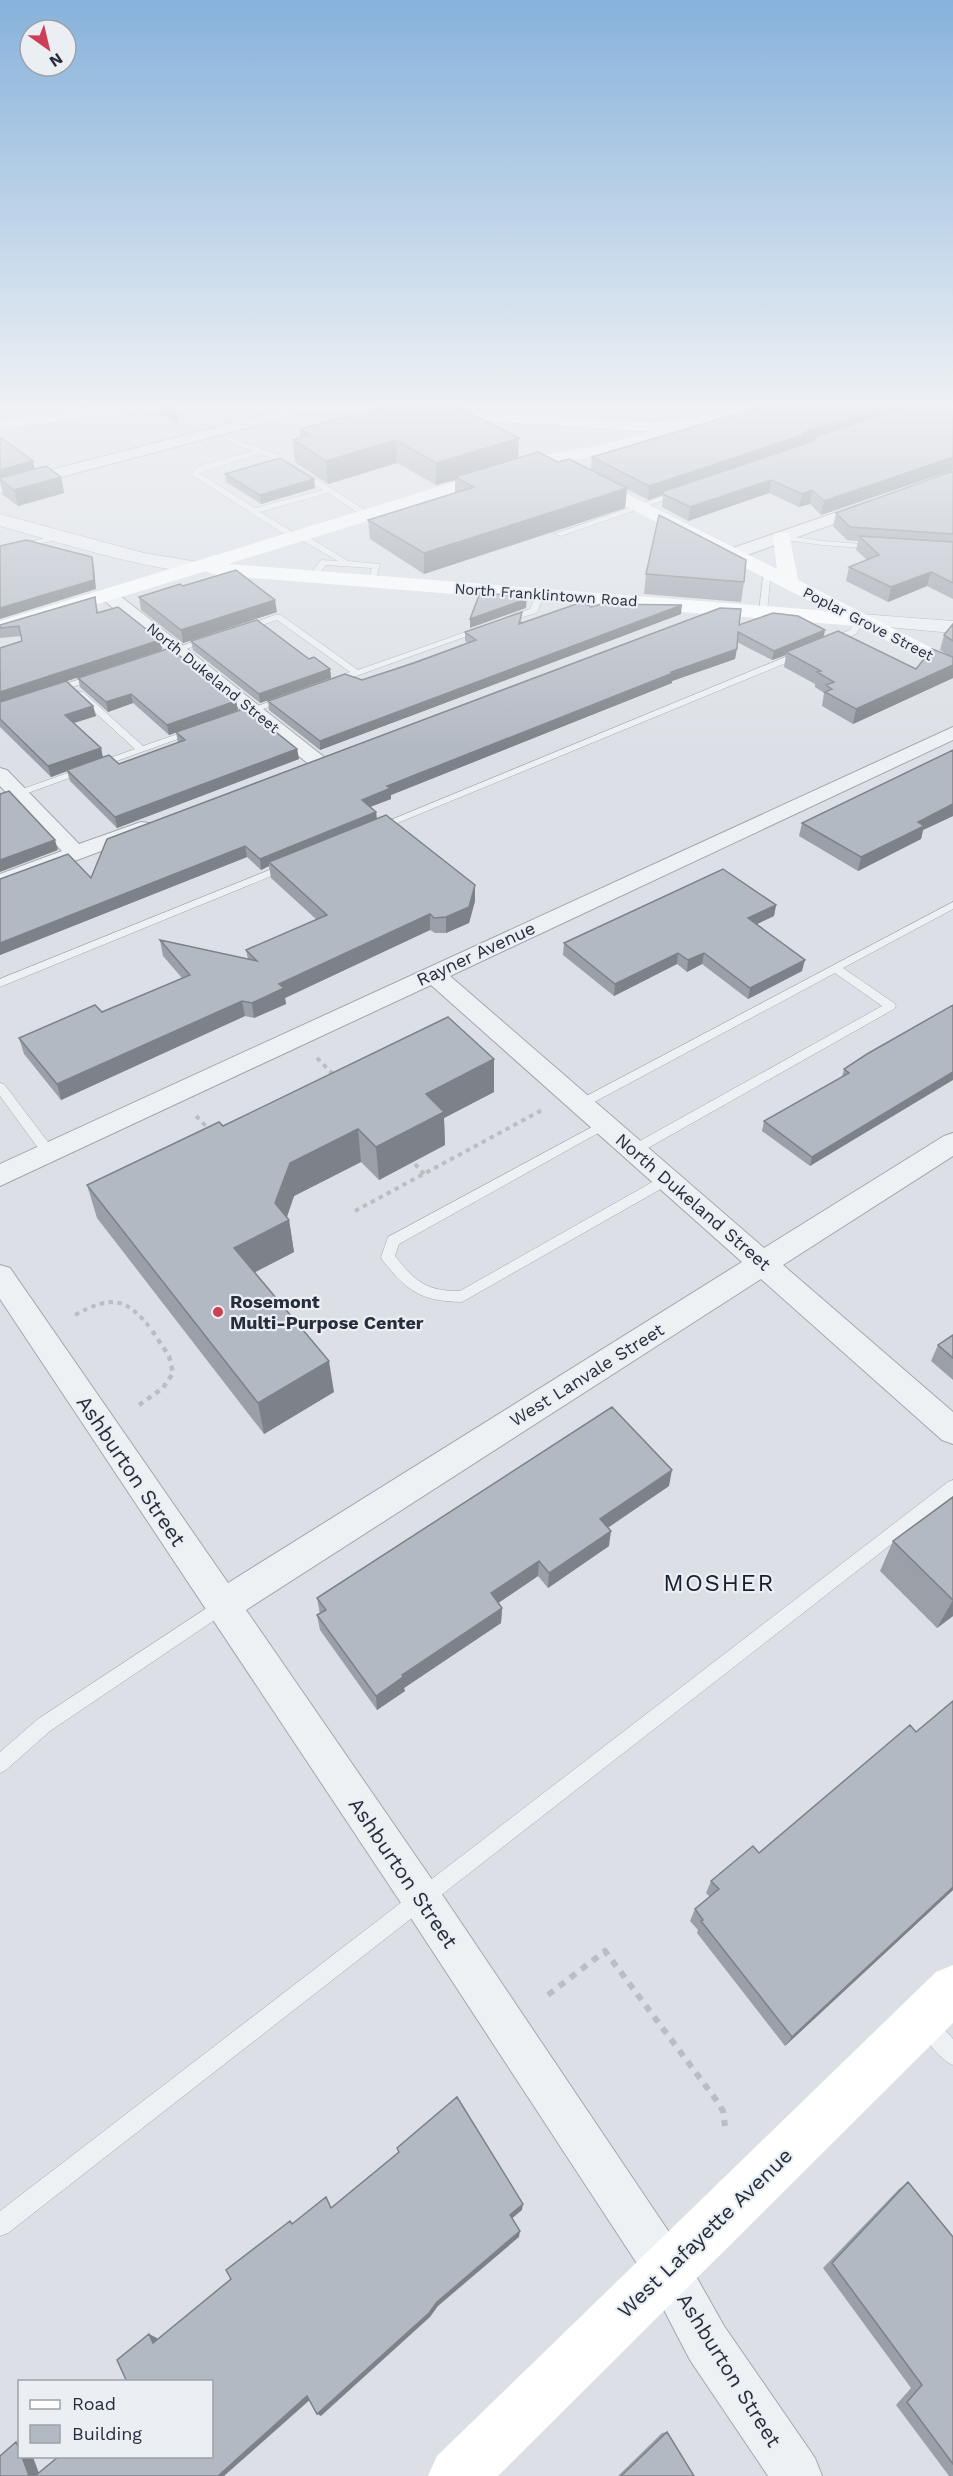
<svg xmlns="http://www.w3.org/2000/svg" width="953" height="2476" viewBox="0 0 953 2476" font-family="'Work Sans',sans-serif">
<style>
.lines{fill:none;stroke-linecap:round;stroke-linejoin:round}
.service-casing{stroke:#a2a7b0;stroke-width:1}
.minor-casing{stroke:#a2a7b0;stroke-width:2}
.tertiary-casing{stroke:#a2a7b0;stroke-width:1}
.primary-casing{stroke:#9ba4b2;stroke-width:1}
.path-far2{stroke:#babec4;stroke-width:4;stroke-dasharray:4.5 4.5;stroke-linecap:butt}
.path-far1{stroke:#babec4;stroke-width:4.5;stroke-dasharray:5 5;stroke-linecap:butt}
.path{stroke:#babec4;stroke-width:6;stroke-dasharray:7 7;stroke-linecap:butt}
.service{fill:#eef1f4;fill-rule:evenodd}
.minor{fill:#eef1f4;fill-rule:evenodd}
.tertiary{fill:#eef1f4;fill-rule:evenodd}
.secondary{fill:#fff;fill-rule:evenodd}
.primary{fill:#fff;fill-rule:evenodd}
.wall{fill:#9a9fa8}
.shaded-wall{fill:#7d8288}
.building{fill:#b3b9c3;stroke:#7d8288;stroke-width:1.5}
.poi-dot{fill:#cd3f56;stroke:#ebeff4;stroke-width:2}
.labels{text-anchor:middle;stroke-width:4.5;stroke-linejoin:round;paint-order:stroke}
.far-street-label{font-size:15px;fill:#262e3c;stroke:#ebeff4}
.street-label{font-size:18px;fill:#262e3c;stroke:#ebeff4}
.poi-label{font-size:18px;font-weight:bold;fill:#262e3c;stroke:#ebeff4;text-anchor:start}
.near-street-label{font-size:21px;fill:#262e3c;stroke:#ebeff4}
.near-neighbourhood-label{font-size:24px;letter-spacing:1.5px;fill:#181f2c;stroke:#ebeff4}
</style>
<rect width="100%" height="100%" fill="#dce0e6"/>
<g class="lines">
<defs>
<path id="service" d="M553,404H560L563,406L560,408Z
M218,430L237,441L279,455L370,513V517H364L328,493L260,512L298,535L304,534L348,561L380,564L375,583L368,581L372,568L326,565L316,578H310L309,576L321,560L338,561L298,538L292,539L192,475L196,467L252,451L233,443L216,433ZM259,453L273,459L323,490L255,508L199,473Z
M675,492L682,494L561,536L554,534Z
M60,534H63V538L0,554V550Z
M782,535L822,541L876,545L880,547L876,549L822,545L779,539L778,537Z
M764,569L771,571L767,612L763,615L759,612Z
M537,593L544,595L537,613L504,622V618L530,609Z
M275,615H281L358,670L477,628L484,630L334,684L330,681L331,679L350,672L277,620L244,631L240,628Z
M858,618L865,620L856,634L832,644H826V640L850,630Z
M206,637L213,639L170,655L163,653Z
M800,651L804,654L803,656L383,829L379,830L374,827Z
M95,674L99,677L98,679L53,693L48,690Z
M77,692H83L143,746L192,729L200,731L0,803V797L135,749L77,696Z
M282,697L290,699L247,715L239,713Z
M287,863L292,866L291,868L0,987V979Z
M953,902V909L843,968L894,1003L896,1006L894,1009L639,1153H629L628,1150L629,1147L882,1006L835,973L585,1107L581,1108L575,1104L577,1101Z
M0,1083L4,1084L54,1150L55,1153L54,1156H44L0,1096Z
M605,1120L609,1121L611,1124L609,1127L399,1244L395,1256C416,1282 426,1291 460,1291L663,1176H673L675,1179L673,1182L462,1302C421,1301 408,1292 383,1261L381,1257L388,1237Z
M953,1480V1496L8,2233L0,2236V2211L948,1482Z
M222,1598L228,1601L230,1606L228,1611L50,1731L6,1770L0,1773V1752L38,1719Z
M928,2015L935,2018L953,2039V2065C939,2059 924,2039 918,2025L921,2018Z"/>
<path id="minor" d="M307,404H329L327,407L0,493V483Z
M654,404H672L681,410L674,414Z
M872,500L878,502L880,505L878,508L739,558H727L725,554L727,550Z
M108,590L114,591L324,757L327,761L324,765H310L102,599L99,595L102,591Z
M953,727V740L450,976L764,1248L944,1136L953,1133V1156L783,1265L953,1412V1444L942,1440L761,1279L246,1610L435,1884L683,2253L724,2326L815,2458L822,2476H768L690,2360L651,2285L407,1912L0,1299V1265L10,1268L228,1583L742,1262L431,985L0,1186V1164Z
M0,768L7,770L79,844L141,822L149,823L152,828L149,833L0,889V874L62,851L0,786Z"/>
<path id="tertiary" d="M0,514L144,553L205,563L208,567C195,586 27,533 0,526Z
M861,614L953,621V633L854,624L851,620L854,616Z"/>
<path id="primary" d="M141,404H358L652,422L708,415L748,404H772L770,407L710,425L652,432L407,416L244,410L162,412L81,418L0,430V420L81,408Z"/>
</defs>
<use href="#service" class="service-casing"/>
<use href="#minor" class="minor-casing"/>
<use href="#tertiary" class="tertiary-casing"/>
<use href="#primary" class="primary-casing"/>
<path class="path-far2" d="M317,1058L334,1075
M196,1116L210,1130
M415,1164L424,1174
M355,1211L544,1109
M75,1315C112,1295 126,1297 152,1330"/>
<path class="path-far1" d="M139,1405L163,1388L173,1373L169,1356L151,1329"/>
<path class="path" d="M548,1995L605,1951L717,2101L723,2111L725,2126"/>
<use href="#service" class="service"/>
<use href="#minor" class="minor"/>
<use href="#tertiary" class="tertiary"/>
<path class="secondary" d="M710,415L718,420L716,424L597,456L552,464L228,564L829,611L579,482L576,478L579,474L585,473L777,569L773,537L775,533H789L798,580L953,659V673L857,626L215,575L206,571L0,634V621L543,455L596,446Z
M953,1965V2023L498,2476H428L437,2456L936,1972Z"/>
<use href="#primary" class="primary"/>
</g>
<path class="wall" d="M394,404L518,458L558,462L591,470L592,457L953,404V470L821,515L810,504L799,507L769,493L688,521L662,507L663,495L648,500L627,489L625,508L424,574L370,539L368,520L455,493V480L436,485L397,463L328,484L295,462L293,440L300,438V429Z
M160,406L177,417L178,425L161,414Z
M0,437L34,469L61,477L64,493L18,506L3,495L0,482Z
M953,471V599L927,586L888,602L846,581L849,567L867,560L856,550L858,541L847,540L833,526L836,513Z
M225,474L314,479L315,488L261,504L226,482Z
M646,574L744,582L741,602L644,594Z
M183,586L277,612L183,643L141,610L139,597Z
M95,597L98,613L160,640L162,650L66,681L93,706L96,716L74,723L101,748L103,758L119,764L178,743L176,732L297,749L299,759L117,828L70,781L67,771L51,777L0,727V648L22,641L21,636L0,638V625Z
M591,607L681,614L320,750L269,710L268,701L362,680L468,643L465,641V632L522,621V623Z
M953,624V678L853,724L822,706L824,693L815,687V684L784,667L786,655L772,660L737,642L735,659L672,681V683L391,795V799L370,807L376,812L377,819L475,885V901L469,923L446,933H435L430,930L285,998L286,1004L254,1018L245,1016L61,1100L24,1054L19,1038L102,1012L182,978L163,956L160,940L248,959L246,950L317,920L271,878L269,866L261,870L247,857L0,955V879L91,878L739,625L823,637L916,669L951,657L940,650L944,635Z
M191,641L309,659L330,669L331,678L260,703L193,650Z
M78,678L236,701L238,710L169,735L133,703L108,712L80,687Z
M953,816L923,830L921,839L858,871L799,836L802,823Z
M776,905L774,916L757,924L802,971L748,999L702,964L687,972L677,964L614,996L563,955L564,943Z
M953,1005L810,1166L762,1131L764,1121L842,1077L844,1069Z
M494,1092L444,1118L445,1145L379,1180L361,1162L294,1196L287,1217L289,1220L294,1252L255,1272L334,1392L264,1434L97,1218L87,1185L223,1126Z
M953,1335V1380L931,1361L938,1345Z
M669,1486L608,1528L609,1546L548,1588L538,1576L498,1603L502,1608L501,1623L404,1688L405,1691L377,1710L320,1630L317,1615L320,1614L317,1598Z
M953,1497V1616L937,1628L880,1571L893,1541Z
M759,1853L953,1890L785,2046L697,1933L698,1930L690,1921L695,1909L710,1897L706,1893L711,1881Z
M908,2182L953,2237V2476H949L896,2405L911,2388L823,2268L899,2189Z
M667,2432L694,2476H618L662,2433Z"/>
<path class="shaded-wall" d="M891,404H927L663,494V495L648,500L649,486L804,432Z
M519,438L518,460L455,477V480L436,485V463Z
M396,440L397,463L328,484L326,461Z
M953,457V470L821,515L824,501Z
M33,461L35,472L0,479V470Z
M61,477L64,493L18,506L14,490Z
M314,479L315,488L261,504L260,495Z
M771,480L769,493L688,521L690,507Z
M627,488L625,508L424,574V553Z
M812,490L810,504L799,507L802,494Z
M92,557L94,567L96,589L0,619V608Z
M931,572L927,586L888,602L891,587Z
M527,596L526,608L470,628V619Z
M275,600L277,612L183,643L181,630Z
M682,605L681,614L320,750V741Z
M825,630L823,640L786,652V655L772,660L774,651Z
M160,640L162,650L0,703V692Z
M737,649L735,659L672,681V683L391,795V799L362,810V800L387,786L671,672Z
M953,665V678L853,724L856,709Z
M330,669L331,678L260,703L259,694Z
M131,694L133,703L108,712L106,702Z
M236,701L238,710L169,735L167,725Z
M93,706L96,716L67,725L65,715Z
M101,748L103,758L51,777L48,766Z
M297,749L299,759L117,828L115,817Z
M953,804V816L923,830L921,839L858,871L861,857L918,822Z
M376,812L377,822L269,862V866L261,870L260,859Z
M55,840L58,850L0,872V860Z
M245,846L247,857L0,955V943Z
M475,885V901L469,923L446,933V917Z
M776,905L774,916L746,929L748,918Z
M430,914V930L285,998L286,1004L254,1018L252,1003L279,984Z
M678,953L677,964L614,996L615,984Z
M704,953L702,964L687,972L688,960Z
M805,960L802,971L748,999L750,988Z
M242,1001L245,1016L61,1100L57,1084Z
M494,1059V1092L444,1118L445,1145L379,1180L376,1147L426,1094Z
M953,1072V1080L810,1166L812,1157Z
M358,1129L361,1162L294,1196L285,1222L289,1220L294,1252L240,1280L234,1248L275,1203L290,1163Z
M329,1361L334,1392L264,1434L258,1403Z
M672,1470L669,1486L598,1534L600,1519Z
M611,1531L609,1546L548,1588L549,1573Z
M539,1561L538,1576L491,1608V1593Z
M953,1600V1616L937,1628Z
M502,1608L501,1623L404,1688L405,1691L377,1710L376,1696L402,1675Z
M953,1887V1890L785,2046L792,2037Z
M523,2204L522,2210L509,2221L510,2215Z
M520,2231L519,2237L438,2306L430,2317L321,2416L317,2414L437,2302Z
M149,2334L157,2338L161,2346L153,2343Z
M307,2396L312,2398L224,2476H218Z
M22,2457H33L40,2476H29Z"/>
<path class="building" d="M394,404H452L519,438L436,463L396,440L326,461L293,440L310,435L300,429Z
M770,404H891L804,432L803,435L649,486L592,457Z
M914,404H953V457L824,501L812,490L802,494L771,480L690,507L663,494L664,491L814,441L815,437Z
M160,406H174L177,417Z
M0,437L33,461L0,470Z
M538,452L558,462L569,459L627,488L424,553L368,520L474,487L455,477Z
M280,458L314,479L260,495L225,474Z
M46,466L61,477L14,490L0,479V478Z
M953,471V534L850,527L836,513Z
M659,515L746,560L744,582L646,574Z
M859,536L953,542V583L931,572L891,587L849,567L879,555Z
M26,540L92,557L94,580L0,608V546Z
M236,570L275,600L181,630L139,597L180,584L183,586Z
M480,593L527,596L526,599L470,619Z
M95,597L97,613L118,607L160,640L0,692V648L22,641L19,626L0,628V625Z
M582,602L591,607L601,604L682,605L320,741L268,701L345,674L362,680L414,663L476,640L465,632L522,612L519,624Z
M720,608L741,609L739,625L773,613L798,616L825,630L774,651L738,632L737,649L671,672L673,673L387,786L391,788L362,800L376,812L260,859L245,846L0,943V879L68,854L91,878L107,839Z
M257,620L309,659L314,657L330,669L259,694L191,641Z
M953,624V641L944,635Z
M838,631L916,669L932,649L953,657V665L856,709L825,692L832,689L826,685L834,682L817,672L821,671L786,652Z
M170,648L236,701L167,725L131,694L106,702L78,678Z
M66,681L93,706L65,715L101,748L48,766L0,719V702Z
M246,708L297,749L115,817L67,770L109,755L119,764L185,740L176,732Z
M953,750V804L918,822L924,826L861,857L802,823Z
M9,791L55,840L0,860V794Z
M386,815L475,885L469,907L446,917L434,918L430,914L279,984L284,988L252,1003L242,1001L57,1084L19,1038L95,1005L102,1012L190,975L160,940L257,961L246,950L327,915L269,862Z
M723,869L776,905L748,918L805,960L750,988L704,953L688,960L678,953L615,984L564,943Z
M953,1005V1072L812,1157L764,1121L849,1073L844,1069L867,1054Z
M448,1017L494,1059L426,1094L444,1112L376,1147L358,1129L290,1163L275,1203L289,1220L234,1248L329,1361L258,1403L87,1185L219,1122L223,1126Z
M953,1335V1358L938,1345Z
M612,1407L672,1470L600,1519L611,1531L549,1573L539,1561L491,1593L502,1608L402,1675L403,1677L376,1696L317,1615L326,1610L317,1598Z
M953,1497V1600L893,1541Z
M953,1701V1887L792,2037L701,1921L703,1920L695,1909L719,1889L711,1881L753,1846L759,1853L910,1725L916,1732Z
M457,2097L523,2204L510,2215L520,2231L437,2302L429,2313L317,2414L307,2396L218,2476H35L58,2457H212V2382H127L117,2360L149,2334L153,2343L231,2279L226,2270L290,2221L292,2224L326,2197L331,2208L399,2152L397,2148Z
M908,2182L953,2237V2464L907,2402L922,2385L832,2263Z
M667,2432L694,2476H621Z
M16,2442L20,2451V2457H22L29,2476H0V2456Z"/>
<linearGradient id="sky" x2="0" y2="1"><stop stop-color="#87b2db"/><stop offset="0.54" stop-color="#eff1f4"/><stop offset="1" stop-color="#eff1f4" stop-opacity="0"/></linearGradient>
<rect width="953" height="750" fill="url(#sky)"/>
<circle class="poi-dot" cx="218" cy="1312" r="6"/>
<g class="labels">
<g class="far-street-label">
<text transform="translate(546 595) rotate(4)" y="5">North Franklintown Road</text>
<text transform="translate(868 624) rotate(27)" y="5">Poplar Grove Street</text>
<text transform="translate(213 678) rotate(39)" y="5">North Dukeland Street</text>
</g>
<g class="street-label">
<text transform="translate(476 954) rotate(-25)" y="6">Rayner Avenue</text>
<text transform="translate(693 1202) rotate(41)" y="6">North Dukeland Street</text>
<text transform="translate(587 1375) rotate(-32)" y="6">West Lanvale Street</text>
</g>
<g class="poi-label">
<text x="230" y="1308">Rosemont<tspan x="230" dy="21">Multi-Purpose Center</tspan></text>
</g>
<g class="near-street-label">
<text transform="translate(131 1471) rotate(56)" y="7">Ashburton Street</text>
<text transform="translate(403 1873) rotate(56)" y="7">Ashburton Street</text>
<text transform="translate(705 2233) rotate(-44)" y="7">West Lafayette Avenue</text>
<text transform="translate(729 2370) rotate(58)" y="7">Ashburton Street</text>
</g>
<g class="near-neighbourhood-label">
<text x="719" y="1591">MOSHER</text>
</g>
</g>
<rect x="18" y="2380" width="195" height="78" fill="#ebeff4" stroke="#9ca2aa" stroke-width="1.5"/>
<rect x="30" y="2400" width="30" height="9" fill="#ffffff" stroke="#9ca2aa" stroke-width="1.5"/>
<text x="72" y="2410" font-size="18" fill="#262e3c">Road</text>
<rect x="30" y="2425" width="30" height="18" fill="#b3b9c3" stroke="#9ca2aa" stroke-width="1.5"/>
<text x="72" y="2440" font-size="18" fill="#262e3c">Building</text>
<g transform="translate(48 48) rotate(146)"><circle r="28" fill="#ebeff4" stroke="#9ca2aa" stroke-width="1.5"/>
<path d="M0-4.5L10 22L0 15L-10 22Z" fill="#cd3f56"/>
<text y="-9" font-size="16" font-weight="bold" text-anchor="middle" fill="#262e3c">N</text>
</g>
</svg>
